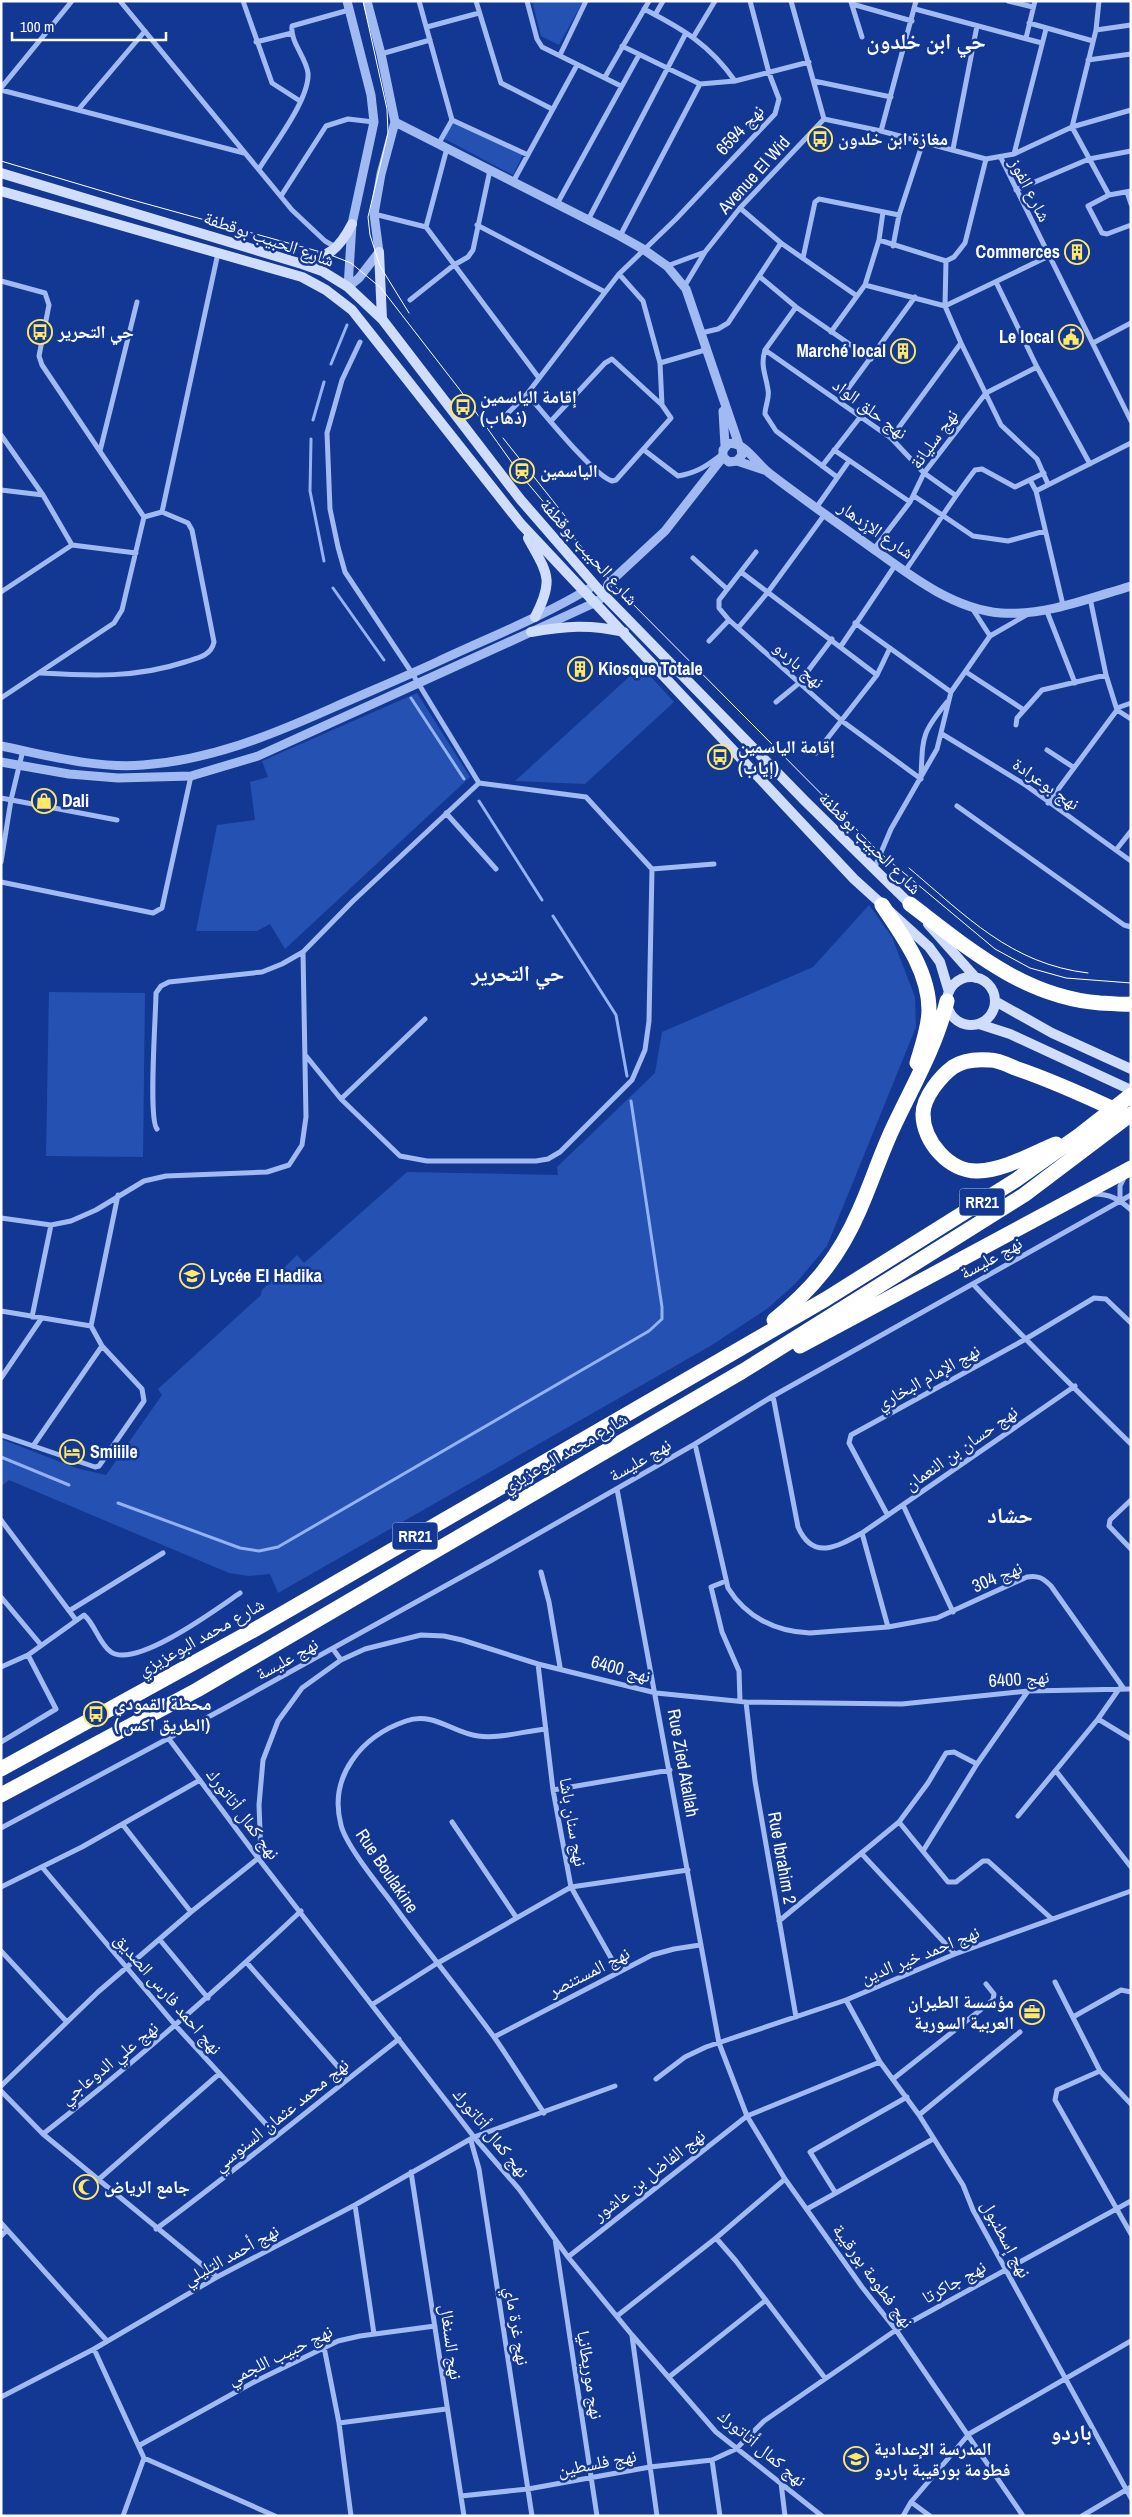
<svg xmlns="http://www.w3.org/2000/svg" width="1132" height="2517" viewBox="0 0 1132 2517" font-family="'Archivo Narrow','Noto Naskh Arabic',sans-serif">
<style>
.green{fill:#2551b2}
.lines{fill:none;stroke-linecap:round;stroke-linejoin:round}
.stream{stroke:#93b2f5;stroke-width:3}
.minor{stroke:#a1baf2;stroke-width:5}
.tertiary{stroke:#a1baf2;stroke-width:9}
.secondary{stroke:#d0ddfc;stroke-width:10}
.motorway{stroke:#fff;stroke-width:15}
.tram{stroke:#fff;stroke-width:1}
.labels{text-anchor:middle;stroke-width:5;stroke-linejoin:round;paint-order:stroke}
.shield{fill:#133893;stroke:#b8c3df;stroke-width:1}
.shield-label{font-size:16px;font-weight:bold;fill:#fff}
.street-label{font-size:18px;fill:#fff;stroke:#133893}
.poi-label{font-size:18px;font-weight:bold;fill:#fff;stroke:#133893;text-anchor:start}
.district-label{font-size:22px;font-weight:bold;fill:#fff;stroke:#133893}
</style>
<rect width="100%" height="100%" fill="#133893"/>
<path class="green" d="M532,1H583L559,45L541,36Z
M452,117L524,152L513,175L441,137Z
M641,666L674,702L585,784L515,781Z
M417,693L470,777L285,949L270,924L257,931H196L217,825L255,820L250,782L268,777L262,761Z
M869,905L892,937L915,997L916,1027L827,1246L796,1283L768,1308L712,1345L278,1593L270,1574L249,1576L229,1573L9,1480L1,1486V1439L76,1468L106,1475L162,1395L158,1389L261,1295L262,1290L297,1255L304,1263L407,1172L558,1175L557,1167L655,1073L662,1032L813,967Z
M49,992L145,993L143,1157L46,1156Z"/>
<g class="lines">
<path class="stream" d="M331,364L347,325
M313,420L324,382
M311,439L310,491L324,561
M333,588L384,660
M411,698L464,779
M479,801L542,900
M553,916L616,1015L627,1076
M1,1457L69,1485
M118,1503L240,1548L259,1551L278,1547L649,1331L662,1319V1307L631,1101"/>
<path class="minor" d="M120,1L292,210L325,241L337,248
M243,1L272,83L300,101
M419,1L452,120
M476,1L501,83L552,109
M527,1L537,39L542,47L621,86
M1008,1L1033,7
M1099,1L1096,30L1072,127L1109,195
M851,2L862,37
M852,4L912,21
M644,9C683,29 710,45 735,81
M915,9L1042,43
M655,15L663,1
M1029,23L1093,41
M427,27L479,13
M1096,30L1131,25
M694,36L715,1
M1026,38L1035,1
M256,42L292,33
M622,46L700,84L735,81L809,62
M381,54L430,40
M560,55L586,1
M1088,60L1131,54
M605,77L649,1
M814,81L891,97
M1,88L72,1
M1,90L244,153
M78,110L145,31
M824,119L881,131L986,159L1014,154L1072,127L1131,110
M452,120L528,155
M881,131L916,1
M439,143L452,120
M953,149L977,26
M1014,154L1046,29
M1001,158L1131,421
M259,169C273,146 310,99 308,73C306,57 290,42 292,26L349,10
M513,182L577,65
M1016,190L1089,159L1131,151
M1131,191L1109,195L1088,206L1102,233L1107,234L1131,225
M1127,192L1131,204
M281,196L326,126L348,119L374,122
M557,204L639,55
M740,208L781,243L857,296
M374,214L426,227L539,378
M588,220L686,33
M477,225L605,292
M426,227L447,148
M620,236L700,84
M879,240L946,261L954,257L965,243L986,159
M893,246L899,215L923,142
M803,258L815,202L819,199L899,215
M946,261L945,306L961,343L1001,425L1037,459L1048,484
M667,266L705,252
M619,274L643,301L660,363L662,405
M759,276L796,307L871,359
M1,281L45,293L49,305L39,356L42,365L144,517L122,610L114,623L1,698
M996,282L1037,367L1090,464
M865,285L879,240L883,212
M684,287L705,252L740,208L824,119L791,1
M410,300L454,265L468,257L473,250L490,170
M796,307L765,350C760,366 766,375 768,390C770,397 765,406 765,414L776,431L837,477
M831,332L865,285L945,306L1049,256
M701,333L718,329L728,323L781,243
M360,342L342,380L327,433L330,509L338,547L345,572L412,673L479,783
M1093,343L1131,323
M765,350L891,438L924,473L955,495
M660,363L705,350
M527,394C542,411 594,476 612,481L616,480L671,418L662,405L612,359L605,363L551,421
M839,401L915,297
M507,414L527,394L619,274L676,219L775,114L779,99L769,73L750,1
M1,435L43,495L72,545
M891,438L961,343
M644,450L678,476C696,473 707,466 721,455
M834,450L910,502
M100,451L137,302
M822,466L861,416
M1030,480L1036,491L1063,605
M1,490L43,495
M1036,491L1131,443
M914,496L973,536L1008,541L1045,531
M816,508L849,461
M162,512L218,253
M874,549L910,502L924,473L986,393L1037,367
M756,552L719,600V608L729,620L842,721L921,779
M693,558L727,589
M905,571C929,537 950,502 975,470L982,469L1015,487L1044,473
M741,572L877,675
M1,592L72,545L136,553
M1090,598L1106,675L1117,710L1131,719
M972,608L990,636
M1046,609L1075,683
M855,623L951,692
M738,628L768,592L825,514
M709,641L729,620
M841,646L896,564
M966,672L1024,710
M41,673C91,676 136,678 185,662C198,658 211,656 214,642L192,530L188,523L162,512L144,517
M776,702L798,684L832,639
M1117,708L1131,703
M1016,725L1017,718L1042,690L1106,675
M942,734L1024,784L1131,861
M1047,750L1073,767
M816,753L877,675L890,648
M921,776C923,736 921,734 947,702
M1,798L117,820
M1048,803L1117,710
M957,806L1124,925L1131,927
M446,813L496,869
M1116,850L1131,831
M1,862L11,800L23,750
M652,869L714,864
M874,869L891,829L937,749L951,692L990,636L1028,614
M1,882L153,913L162,908L191,776
M306,1056L341,1099L400,1156L427,1161H536L548,1159L560,1152L632,1080L645,1050L649,1021L652,869L586,797L479,783
M341,1099L425,1019
M157,1129C148,1119 156,1014 156,993L161,986L169,982L262,972L282,964L303,952L353,901L479,783
M1094,1194C1110,1194 1119,1199 1131,1210
M1120,1199V1186L1125,1176
M1,1218L51,1225L71,1221L96,1210L144,1181L166,1176L267,1172L289,1165L302,1145L306,1117L303,952
M973,1284C1024,1339 1077,1391 1131,1444
M1,1311L91,1326
M32,1317L51,1225
M1,1378L41,1319
M773,1396L798,1527C813,1561 837,1547 862,1533L1075,1386
M1,1435L95,1467L99,1466L144,1401L142,1389L102,1346L91,1326L118,1195
M695,1444L728,1588C746,1617 776,1632 810,1633L888,1627L937,1618L1027,1577C1038,1575 1043,1578 1051,1586L1124,1689
M33,1446L102,1346
M617,1489L719,2043L747,2116L785,2179L862,2287L896,2330L1023,2516
M1131,1500L1110,1520L1109,1526L1131,1549
M903,1505L953,1612
M887,1514L849,1443L851,1435L1024,1340L1094,1298L1106,1299L1131,1323
M1,1520L76,1620
M862,1533L888,1627
M541,1572L549,1602L560,1667
M726,1581L711,1587L722,1632L739,1671L740,1701
M1,1597L41,1645
M69,1611L163,1553
M333,1649L341,1660
M538,1664L553,1790L571,1887L619,1972
M1,1667L28,1655L84,1615C95,1624 99,1644 111,1652C136,1669 218,1608 240,1593
M746,1702L755,1781L796,2017
M1098,1719L1131,1739
M169,1739L258,1858L474,2137L519,2189L568,2257L632,2335L716,2432L822,2516
M1,1742L56,1709L28,1655
M1056,1771L1131,1867
M553,1790L670,1770
M1018,1816L1098,1719L1119,1689
M452,1822L516,1917
M899,1822L948,1882H956L983,1861H988L1052,1919
M123,1825L191,1912
M1,1828L225,1708L492,1560L695,1444L773,1396L1131,1195
M923,1851L977,1764L1028,1691
M861,1853L955,1954
M42,1867L176,2026L276,2135
M1,1887L82,1847L200,1780
M779,1921L899,1822L928,1783L946,1753L954,1752L977,1764
M160,1940L208,1998
M1,1951L66,2021
M247,1963L348,2078
M1055,1982L1100,2071L1131,2104
M846,2000L880,2062L919,2115L963,2185L973,2210L1131,2498
M373,2004L436,1964L571,1887L688,1870
M1073,2017L1121,1990L1131,1992
M494,2037L652,1955L674,1949L700,1945
M1100,2071L1057,2090L1055,2100L1131,2234
M656,2079L685,2057L706,2047L846,2000L955,1954L1131,1891
M893,2079L993,2000L994,1994L986,1984
M1,2086L98,1992L191,1912L261,1856L259,1805L263,1760L278,1721L302,1688L341,1660L365,1649L421,1635L444,1636L462,1640L538,1664L656,1693L746,1702L902,1704L1028,1691L1131,1689
M1,2091L43,2134L217,2277
M544,2113C527,2088 511,2061 494,2037C462,1993 427,1951 395,1907C381,1888 346,1846 341,1825C328,1776 362,1736 406,1721C433,1711 453,1733 478,1736C499,1739 525,1731 546,1729
M919,2115L1020,2032
M43,2134C133,2064 218,1989 301,1911
M471,2141L479,2169L532,2516
M411,2172L464,2516
M98,2180L219,2074
M835,2192L810,2152L907,2097
M355,2205L374,2334
M807,2209L933,2139
M1,2223L107,2341
M156,2229C239,2168 318,2102 399,2039
M1,2236L7,2230
M716,2238L736,2261L825,2378
M555,2239L597,2516
M568,2257L747,2116L880,2062
M617,2316L716,2238L785,2179
M632,2336L657,2516
M324,2347L339,2423L351,2516
M94,2349L144,2458L123,2516
M669,2377L766,2300
M1,2397L94,2349L217,2277L355,2205L474,2137L615,2086
M339,2423L446,2409
M140,2445L256,2381L338,2341L360,2336L435,2326
M144,2458L275,2516
M712,2460L720,2516
M781,2483L785,2516
M461,2496L528,2489L650,2467L712,2460L736,2449L764,2421L896,2330L1131,2201
M911,2502L930,2516
M903,2516L911,2502L969,2434L1131,2341
M1082,2516L1131,2487"/>
<path class="tertiary" d="M347,1L371,95L374,122L352,224L348,287
M395,122L620,236L643,249L667,266L686,289L739,445
M348,287L359,278L379,252L374,214L381,174L395,122L381,54L367,1
M723,411L725,446
M741,448L742,455L737,461L729,462L723,457V450L728,444C742,439 758,465 769,473C799,496 830,518 861,540C902,569 949,609 1001,613C1045,616 1090,598 1131,586
M737,461L764,470
M608,584L665,531L723,457
M1,746C47,755 96,769 143,765C210,760 269,736 330,709C366,693 402,678 437,662C488,638 542,617 590,588
M1,762L69,774L118,778L191,776L258,756L531,632L594,603L605,596L608,584"/>
<path class="secondary" d="M1,173L302,264L322,271L348,287L382,319L520,499L599,590L805,801L913,907
M1,191L302,277L326,290L352,310L521,524L854,879L929,947L940,962L949,992
M379,252L382,319
M302,264C330,254 338,251 352,224
M528,538C547,573 555,579 535,617
M531,632C566,626 589,624 624,632
M928,924L976,978
M947 1001a24 24 0 1 1 48 0a24 24 0 1 1-48 0Z
M995,1001L1052,1033L1131,1069
M979,1024L1010,1034L1131,1090"/>
<path class="motorway" d="M910,904C969,949 1024,997 1100,1003C1110,1003 1121,1005 1131,1004
M882,905C902,935 929,971 929,1010C929,1027 922,1046 917,1063
M1056,1144C1031,1154 1005,1170 978,1171C949,1172 923,1141 923,1114C923,1097 941,1076 953,1067C963,1060 978,1059 990,1060C998,1060 1008,1065 1015,1068C1051,1080 1086,1096 1120,1112
M774,1320C813,1289 839,1257 859,1211C871,1184 880,1156 892,1130C912,1087 936,1047 947,1001
M800,1346L1131,1168
M1,1769L261,1626L826,1299L1016,1180L1081,1134L1131,1095
M1,1795L197,1690L743,1371L1024,1195L1131,1114"/>
<path class="tram" d="M363,1L387,109L388,133L368,217L370,235L380,266L409,313
M1,161L129,199L328,254L351,263L381,288L460,390L520,474L611,582L880,853L995,949L1030,968L1066,978L1131,983
M503,438L565,516
M909,868C966,916 1011,964 1088,973"/>
</g>
<defs>
<symbol id="bus-ring" viewBox="-11 -11 22 22"><circle r="9.5" fill="#133893" stroke="#ffe962" stroke-width="1.5"/><path d="M-5-6H5V4H4V6H2V4H-2V6H-4V4H-5ZM-3.5-4V0h7V-4ZM-3.5 1.2v1.5H-2V1.2ZM2 1.2v1.5H3.5V1.2Z" fill="#ffe962"/></symbol>
<symbol id="building-ring" viewBox="-11 -11 22 22"><circle r="9.5" fill="#133893" stroke="#ffe962" stroke-width="1.5"/><path d="M-4-6H4V6H1V3H-1V6H-4ZM-2.5-4.3h1.7v1.8h-1.7ZM.8-4.3h1.7v1.8H.8ZM-2.5-1h1.7V.8h-1.7ZM.8-1h1.7V.8H.8Z" fill="#ffe962"/></symbol>
<symbol id="civic-ring" viewBox="-11 -11 22 22"><circle r="9.5" fill="#133893" stroke="#ffe962" stroke-width="1.5"/><path d="M-.6-6.5H3V-4.5H.6V-3L4-1V1h2V6H-6V1h2V-1L-.6-3ZM-1.2 2.5V6h2.4V2.5Z" fill="#ffe962"/></symbol>
<symbol id="station-ring" viewBox="-11 -11 22 22"><circle r="9.5" fill="#133893" stroke="#ffe962" stroke-width="1.5"/><path d="M-3-6H3Q5-6 5-4V2Q5 4 3 4L4.5 6H3L1.5 4h-3L-3 6H-4.5L-3 4Q-5 4-5 2V-4Q-5-6-3-6ZM-3.5-4v3h7v-3ZM-3.5 1v1.5H-2V1ZM2 1v1.5H3.5V1Z" fill="#ffe962"/></symbol>
<symbol id="shop-ring" viewBox="-11 -11 22 22"><circle r="9.5" fill="#133893" stroke="#ffe962" stroke-width="1.5"/><path d="M-5-2.5h2.3a2.7 3.5 0 0 1 5.4 0H5L5.5 6h-11ZM-1.5-2.5h3a1.5 2.3 0 0 0-3 0Z" fill="#ffe962"/></symbol>
<symbol id="school-ring" viewBox="-11 -11 22 22"><circle r="9.5" fill="#133893" stroke="#ffe962" stroke-width="1.5"/><path d="M0-5L7-2L0 1L-7-2ZM-4 1L0 2.5L4 1V4Q0 6-4 4Z" fill="#ffe962"/></symbol>
<symbol id="hotel-ring" viewBox="-11 -11 22 22"><circle r="9.5" fill="#133893" stroke="#ffe962" stroke-width="1.5"/><path d="M-6-4.5h1.5V1H6V5H4.5V3h-9V5H-6ZM-4 0a1.8 1.8 0 1 1 3.6 0ZM.5 0V-2.5h3Q6-2.5 6 0Z" fill="#ffe962"/></symbol>
<symbol id="office-ring" viewBox="-11 -11 22 22"><circle r="9.5" fill="#133893" stroke="#ffe962" stroke-width="1.5"/><path d="M-6-3h4V-5.5h4V-3h4V5H-6ZM-1-4.5V-3h2v-1.5ZM-6 0V1H6V0Z" fill="#ffe962"/></symbol>
<symbol id="mosque-ring" viewBox="-11 -11 22 22"><circle r="9.5" fill="#133893" stroke="#ffe962" stroke-width="1.5"/><path d="M3.5-4.9A6 6 0 1 0 3.5 4.9A5 5 0 1 1 3.5-4.9Z" fill="#ffe962"/></symbol>
</defs>
<g fill-rule="evenodd">
<use href="#bus-ring" x="806" y="125" width="28" height="28"/>
<use href="#building-ring" x="1063" y="238" width="28" height="28"/>
<use href="#bus-ring" x="26" y="318" width="28" height="28"/>
<use href="#civic-ring" x="1057" y="323" width="28" height="28"/>
<use href="#building-ring" x="889" y="337" width="28" height="28"/>
<use href="#bus-ring" x="449" y="393" width="28" height="28"/>
<use href="#station-ring" x="508" y="457" width="28" height="28"/>
<use href="#building-ring" x="566" y="655" width="28" height="28"/>
<use href="#bus-ring" x="706" y="743" width="28" height="28"/>
<use href="#shop-ring" x="30" y="787" width="28" height="28"/>
<use href="#school-ring" x="178" y="1262" width="28" height="28"/>
<use href="#hotel-ring" x="58" y="1438" width="28" height="28"/>
<use href="#bus-ring" x="82" y="1700" width="28" height="28"/>
<use href="#office-ring" x="1018" y="1998" width="28" height="28"/>
<use href="#mosque-ring" x="72" y="2173" width="28" height="28"/>
<use href="#school-ring" x="842" y="2445" width="28" height="28"/>
</g>
<g class="labels">
<g class="shield">
<rect x="959.5" y="1188.5" width="45" height="27" rx="4"/>
<rect x="392.5" y="1522.5" width="45" height="27" rx="4"/>
</g>
<g class="shield-label">
<text x="982" y="1208">RR21</text>
<text x="415" y="1542">RR21</text>
</g>
<g class="street-label">
<text transform="translate(740 130) rotate(-47)" y="6">نهج 6594</text>
<text transform="translate(754 175) rotate(-48)" y="6">Avenue El Wid</text>
<text transform="translate(1030 190) rotate(63)" y="6">شارع الفوز</text>
<text transform="translate(269 239) rotate(19)" y="6">شارع الحبيب بوقطفة</text>
<text transform="translate(870 409) rotate(37)" y="6">نهج حلق الواد</text>
<text transform="translate(934 439) rotate(-54)" y="6">نهج سليانة</text>
<text transform="translate(876 530) rotate(35)" y="6">شارع الإزدهار</text>
<text transform="translate(589 552) rotate(48)" y="6">شارع الحبيب بوقطفة</text>
<text transform="translate(799 665) rotate(42)" y="6">نهج باردو</text>
<text transform="translate(1046 784) rotate(35)" y="6">نهج بوعرادة</text>
<text transform="translate(870 843) rotate(45)" y="6">شارع الحبيب بوقطفة</text>
<text transform="translate(991 1258) rotate(-29)" y="6">نهج عليسة</text>
<text transform="translate(928 1377) rotate(-29)" y="6">نهج الإمام البخاري</text>
<text transform="translate(961 1448) rotate(-35)" y="6">نهج حسان بن النعمان</text>
<text transform="translate(565 1453) rotate(-30)" y="6">شارع محمد البوعزيزي</text>
<text transform="translate(640 1460) rotate(-30)" y="6">نهج عليسة</text>
<text transform="translate(997 1577) rotate(-23)" y="6">نهج 304</text>
<text transform="translate(201 1637) rotate(-29)" y="6">شارع محمد البوعزيزي</text>
<text transform="translate(287 1659) rotate(-29)" y="6">نهج عليسة</text>
<text transform="translate(621 1669) rotate(15)" y="6">نهج 6400</text>
<text transform="translate(1019 1679) rotate(-4)" y="6">نهج 6400</text>
<text transform="translate(683 1763) rotate(80)" y="6">Rue Zied Atallah</text>
<text transform="translate(243 1814) rotate(53)" y="6">نهج كمال أتاتورك</text>
<text transform="translate(573 1822) rotate(80)" y="6">نهج سنان باشا</text>
<text transform="translate(782 1858) rotate(80)" y="6">Rue Ibrahim 2</text>
<text transform="translate(387 1871) rotate(56)" y="6">Rue Boulakine</text>
<text transform="translate(920 1955) rotate(-22)" y="6">نهج احمد خير الدين</text>
<text transform="translate(589 1972) rotate(-27)" y="6">نهج المستنصر</text>
<text transform="translate(168 1994) rotate(49)" y="6">نهج احمد فارس الصديق</text>
<text transform="translate(109 2063) rotate(-39)" y="6">نهج علي الدوعاجي</text>
<text transform="translate(281 2115) rotate(-39)" y="6">نهج محمد عثمان السنوسي</text>
<text transform="translate(491 2133) rotate(51)" y="6">نهج كمال أتاتورك</text>
<text transform="translate(649 2175) rotate(-38)" y="6">نهج الفاضل بن عاشور</text>
<text transform="translate(1006 2239) rotate(62)" y="6">نهج إسطنبول</text>
<text transform="translate(231 2255) rotate(-29)" y="6">نهج أحمد التليلي</text>
<text transform="translate(873 2276) rotate(54)" y="6">نهج فطومة بورقيبة</text>
<text transform="translate(954 2282) rotate(-29)" y="6">نهج جاكرتا</text>
<text transform="translate(517 2326) rotate(81)" y="6">نهج غرة ماي</text>
<text transform="translate(451 2342) rotate(82)" y="6">نهج السنغال</text>
<text transform="translate(280 2355) rotate(-26)" y="6">نهج حبيب اللجمي</text>
<text transform="translate(590 2375) rotate(81)" y="6">نهج موريطانيا</text>
<text transform="translate(762 2448) rotate(40)" y="6">نهج كمال أتاتورك</text>
<text transform="translate(597 2463) rotate(-11)" y="6">نهج فلسطين</text>
</g>
<g class="poi-label">
<text x="838" y="145">مغازة ابن خلدون</text>
<text x="1060" y="258" text-anchor="end">Commerces</text>
<text x="58" y="338">حي التحرير</text>
<text x="1054" y="343" text-anchor="end">Le local</text>
<text x="886" y="357" text-anchor="end">Marché local</text>
<text x="480" y="403">إقامة الياسمين<tspan x="480" dy="21">(ذهاب)</tspan></text>
<text x="540" y="477">الياسمين</text>
<text x="598" y="675">Kiosque Totale</text>
<text x="738" y="753">إقامة الياسمين<tspan x="738" dy="21">(إياب)</tspan></text>
<text x="62" y="807">Dali</text>
<text x="210" y="1282">Lycée El Hadika</text>
<text x="90" y="1458">Smiiile</text>
<text x="114" y="1710">محطة القمودي<tspan x="114" dy="21">( الطريق اكس)</tspan></text>
<text x="1014" y="2008" text-anchor="end">مؤسسة الطيران<tspan x="1014" dy="21">العربية السورية</tspan></text>
<text x="104" y="2193">جامع الرياض</text>
<text x="874" y="2455">المدرسة الإعدادية<tspan x="874" dy="21">فطومة بورقيبة باردو</tspan></text>
</g>
<g class="district-label">
<text x="926" y="49">حي ابن خلدون</text>
<text x="518" y="981">حي التحرير</text>
<text x="1010" y="1523">حشاد</text>
<text x="1071" y="2440">باردو</text>
</g>
</g>
<rect width="1132" height="2517" fill="none" stroke="#ffffff" stroke-width="5"/>
<path d="M12 32v8h154v-8" fill="none" stroke="#ffffff" stroke-width="2.5"/>
<text x="20" y="32" font-size="15" fill="#ffffff" stroke="#133893" stroke-width="4" paint-order="stroke">100 m</text>
</svg>
